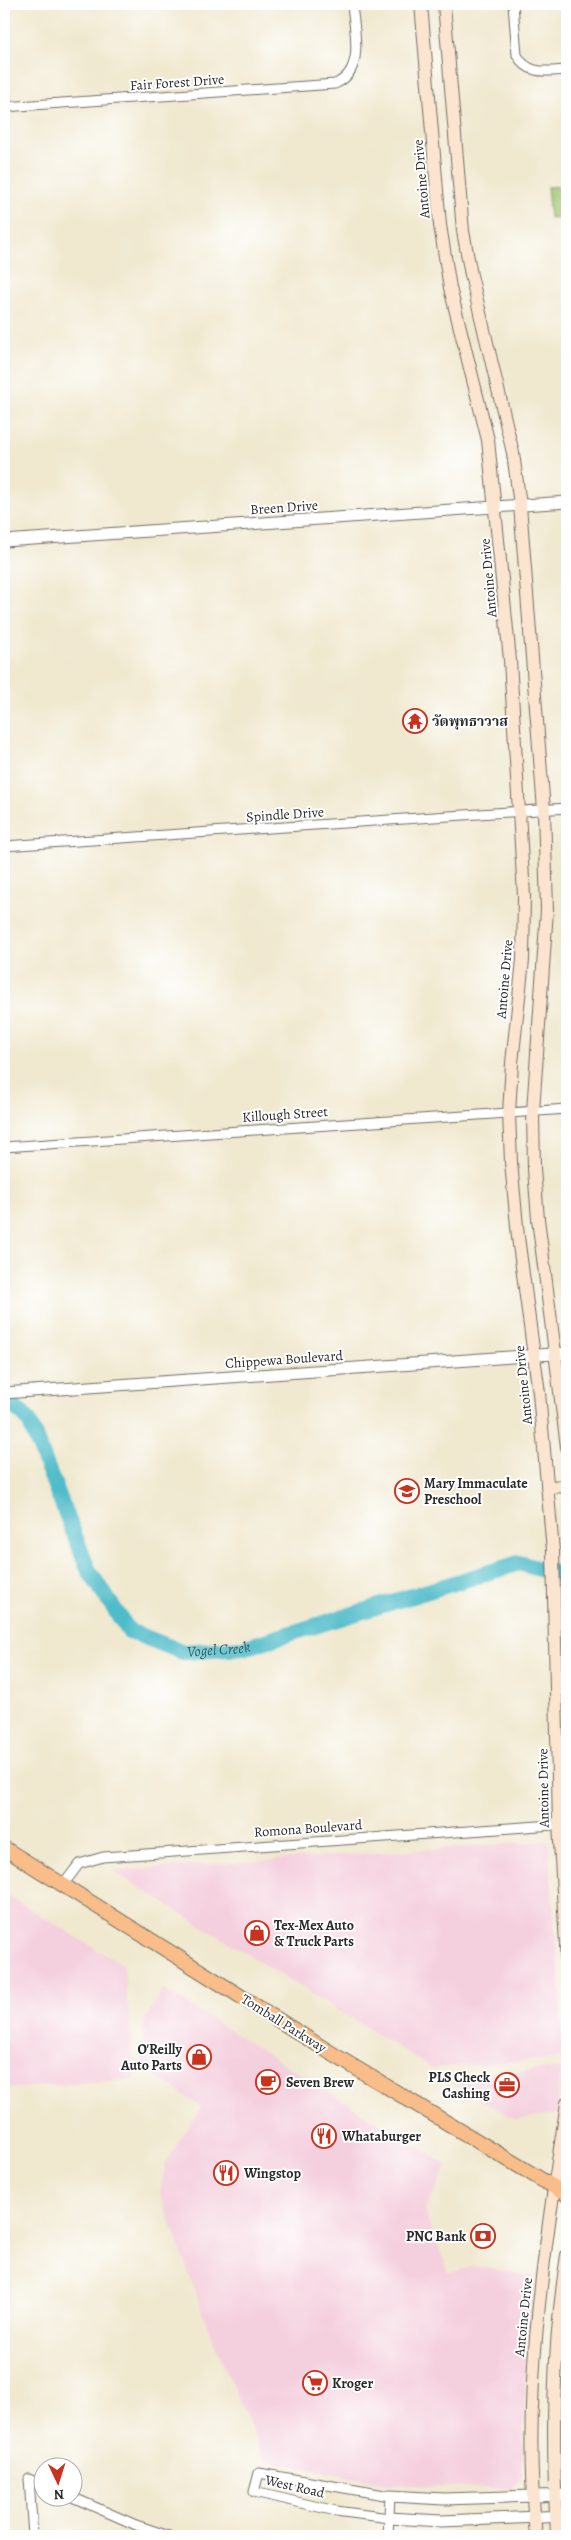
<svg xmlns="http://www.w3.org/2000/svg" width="571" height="2540" viewBox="0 0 571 2540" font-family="Alegreya,'Noto Serif Thai',serif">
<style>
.built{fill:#f4cfdd}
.green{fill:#a0c46e;stroke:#66784c}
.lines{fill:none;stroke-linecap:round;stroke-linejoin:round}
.river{stroke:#4fbcc9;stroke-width:16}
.minor-casing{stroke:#706d64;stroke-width:11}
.tertiary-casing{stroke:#706d64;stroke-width:13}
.secondary-casing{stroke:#706d64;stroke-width:14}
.primary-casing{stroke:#706d64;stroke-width:16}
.minor{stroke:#fff;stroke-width:9}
.tertiary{stroke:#fff;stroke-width:11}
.secondary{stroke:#fce5d0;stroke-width:12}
.primary{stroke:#f8bd89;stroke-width:14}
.labels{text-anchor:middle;stroke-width:4;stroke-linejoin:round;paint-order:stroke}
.street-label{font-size:14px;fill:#2b2b2b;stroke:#fff}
.poi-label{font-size:14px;font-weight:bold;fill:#2b2b2b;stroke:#fff;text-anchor:start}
.water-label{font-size:15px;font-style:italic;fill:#385e62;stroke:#fff}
</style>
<rect width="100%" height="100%" fill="#fff"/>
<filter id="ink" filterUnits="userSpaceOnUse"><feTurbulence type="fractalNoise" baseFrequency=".02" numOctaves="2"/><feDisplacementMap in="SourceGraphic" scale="10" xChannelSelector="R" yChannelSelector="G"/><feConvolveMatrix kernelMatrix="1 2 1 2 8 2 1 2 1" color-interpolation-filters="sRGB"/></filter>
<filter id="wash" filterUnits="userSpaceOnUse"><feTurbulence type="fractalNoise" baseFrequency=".0096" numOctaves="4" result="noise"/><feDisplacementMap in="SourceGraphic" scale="20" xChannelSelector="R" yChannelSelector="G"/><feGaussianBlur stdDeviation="1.12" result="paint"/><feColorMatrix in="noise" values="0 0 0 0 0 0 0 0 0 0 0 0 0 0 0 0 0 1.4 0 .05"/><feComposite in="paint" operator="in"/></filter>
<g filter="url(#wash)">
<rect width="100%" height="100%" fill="#f0e8cf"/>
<path class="built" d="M548,1841L561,2000L562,2058L432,2068L113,1871Z
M4,1893L124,1966L135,2079L4,2089Z
M163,1989L448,2166L424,2211L449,2273L474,2266L535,2277L526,2352L522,2475L513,2489L385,2484L265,2460L209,2331L160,2192L166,2162L201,2107L141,2065L145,2020Z
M561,2068L557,2114L515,2119L445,2079Z
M567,2347V2483H566L562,2430Z"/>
<path class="green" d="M567,186V217L550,218L547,187Z"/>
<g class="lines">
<path class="river" id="s1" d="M4,1397L28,1419L89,1571L129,1631L183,1652L243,1648L519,1563L567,1577"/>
</g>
</g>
<g filter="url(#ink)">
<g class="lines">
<defs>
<path id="minor" d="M513,4L517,55C528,76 548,71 567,70
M4,107L335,84C366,71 354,31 352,4
M4,846L567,808
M4,1147L567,1109
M63,1885L79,1864L103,1857L567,1824
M72,2497L136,2525L169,2536
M33,2536L29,2479L42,2485
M388,2536L390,2496L259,2473L254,2492L336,2511L389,2518"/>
<path id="tertiary" d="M4,541L567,502
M4,1393L567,1353
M390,2496L444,2499L567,2495
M389,2518L441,2521L567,2516"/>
<path id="secondary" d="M421,4L440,225L450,288L488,440L510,660L524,896L523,960L512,1063L509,1113L511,1162L518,1237L539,1393L553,1551L559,1824L567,1962
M444,4L463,231L471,275L513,453L520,505L544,810L547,910L533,1111L534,1169L538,1219L567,1447
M547,1487L567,1486
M536,2536C521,2391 545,2246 567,2103
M557,2536C552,2440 552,2350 567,2255"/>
<path id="primary" d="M4,1848L331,2053L567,2195"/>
</defs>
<use href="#minor" class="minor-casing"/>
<use href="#tertiary" class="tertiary-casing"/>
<use href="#secondary" class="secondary-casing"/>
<use href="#primary" class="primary-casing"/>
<use href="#minor" class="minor"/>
<use href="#tertiary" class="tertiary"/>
<use href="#secondary" class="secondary"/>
<use href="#primary" class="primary"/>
</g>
</g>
<defs>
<symbol id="temple-ring" viewBox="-11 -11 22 22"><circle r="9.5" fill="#fff" stroke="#c8321e" stroke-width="1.5"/><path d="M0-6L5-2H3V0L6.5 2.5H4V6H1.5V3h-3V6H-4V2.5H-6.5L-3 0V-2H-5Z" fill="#c8321e"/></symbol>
<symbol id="school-ring" viewBox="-11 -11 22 22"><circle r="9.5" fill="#fff" stroke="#c8321e" stroke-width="1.5"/><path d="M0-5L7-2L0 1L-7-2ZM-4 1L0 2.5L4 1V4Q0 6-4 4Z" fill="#c8321e"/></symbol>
<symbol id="shop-ring" viewBox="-11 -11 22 22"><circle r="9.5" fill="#fff" stroke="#c8321e" stroke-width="1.5"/><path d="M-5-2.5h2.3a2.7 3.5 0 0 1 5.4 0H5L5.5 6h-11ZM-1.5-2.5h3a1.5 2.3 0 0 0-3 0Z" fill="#c8321e"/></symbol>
<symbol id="cafe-ring" viewBox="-11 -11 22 22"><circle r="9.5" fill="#fff" stroke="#c8321e" stroke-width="1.5"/><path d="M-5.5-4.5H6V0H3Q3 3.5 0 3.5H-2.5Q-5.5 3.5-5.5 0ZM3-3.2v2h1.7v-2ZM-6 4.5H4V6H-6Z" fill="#c8321e"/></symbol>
<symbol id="office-ring" viewBox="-11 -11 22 22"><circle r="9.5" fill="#fff" stroke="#c8321e" stroke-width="1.5"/><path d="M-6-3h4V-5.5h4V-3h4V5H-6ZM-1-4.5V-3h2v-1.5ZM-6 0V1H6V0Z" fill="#c8321e"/></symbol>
<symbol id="restaurant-ring" viewBox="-11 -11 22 22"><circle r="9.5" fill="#fff" stroke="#c8321e" stroke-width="1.5"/><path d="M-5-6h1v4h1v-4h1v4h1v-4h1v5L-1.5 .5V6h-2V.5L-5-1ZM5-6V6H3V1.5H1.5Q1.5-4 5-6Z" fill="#c8321e"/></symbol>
<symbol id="bank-ring" viewBox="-11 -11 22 22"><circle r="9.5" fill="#fff" stroke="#c8321e" stroke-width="1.5"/><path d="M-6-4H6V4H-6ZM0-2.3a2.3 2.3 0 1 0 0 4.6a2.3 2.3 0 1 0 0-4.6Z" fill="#c8321e"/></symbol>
<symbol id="supermarket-ring" viewBox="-11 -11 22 22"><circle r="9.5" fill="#fff" stroke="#c8321e" stroke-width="1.5"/><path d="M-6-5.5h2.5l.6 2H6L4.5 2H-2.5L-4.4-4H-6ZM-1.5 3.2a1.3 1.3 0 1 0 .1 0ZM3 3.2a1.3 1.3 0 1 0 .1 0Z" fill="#c8321e"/></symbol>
</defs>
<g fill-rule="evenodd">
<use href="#temple-ring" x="401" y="707" width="28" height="28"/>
<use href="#school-ring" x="393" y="1477" width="28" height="28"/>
<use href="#shop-ring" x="243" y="1919" width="28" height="28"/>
<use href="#shop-ring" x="185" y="2043" width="28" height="28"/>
<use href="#cafe-ring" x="254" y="2068" width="28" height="28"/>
<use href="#office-ring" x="493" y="2071" width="28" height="28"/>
<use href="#restaurant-ring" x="310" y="2122" width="28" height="28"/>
<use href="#restaurant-ring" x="212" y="2159" width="28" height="28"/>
<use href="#bank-ring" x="469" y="2222" width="28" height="28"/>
<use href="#supermarket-ring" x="301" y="2369" width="28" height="28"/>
</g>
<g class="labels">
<g class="street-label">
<text transform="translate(177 82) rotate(-4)" y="5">Fair Forest Drive</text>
<text transform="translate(421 179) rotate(-95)" y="5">Antoine Drive</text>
<text transform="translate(284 507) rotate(-4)" y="5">Breen Drive</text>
<text transform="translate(488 578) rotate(-95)" y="5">Antoine Drive</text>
<text transform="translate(285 814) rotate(-4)" y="5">Spindle Drive</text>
<text transform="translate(504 979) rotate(-85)" y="5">Antoine Drive</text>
<text transform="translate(285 1114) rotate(-4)" y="5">Killough Street</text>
<text transform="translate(284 1359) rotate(-4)" y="5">Chippewa Boulevard</text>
<text transform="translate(523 1385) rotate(-96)" y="5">Antoine Drive</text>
<text transform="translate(543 1788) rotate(-91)" y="5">Antoine Drive</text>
<text transform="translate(308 1828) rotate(-4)" y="5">Romona Boulevard</text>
<text transform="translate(284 2023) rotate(32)" y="5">Tomball Parkway</text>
<text transform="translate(523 2317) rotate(-84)" y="5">Antoine Drive</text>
<text transform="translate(295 2486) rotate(13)" y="5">West Road</text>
</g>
<g class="poi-label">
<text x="432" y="726">วัดพุทธาวาส</text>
<text x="424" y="1488">Mary Immaculate<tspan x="424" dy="16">Preschool</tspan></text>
<text x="274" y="1930">Tex-Mex Auto<tspan x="274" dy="16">&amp; Truck Parts</tspan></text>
<text x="182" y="2054" text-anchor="end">O'Reilly<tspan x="182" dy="16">Auto Parts</tspan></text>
<text x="490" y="2082" text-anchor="end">PLS Check<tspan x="490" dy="16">Cashing</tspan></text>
<text x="286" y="2087">Seven Brew</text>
<text x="342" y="2141">Whataburger</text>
<text x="244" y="2178">Wingstop</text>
<text x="466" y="2241" text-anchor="end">PNC Bank</text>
<text x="332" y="2388">Kroger</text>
</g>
<g class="water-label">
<text dy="5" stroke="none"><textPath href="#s1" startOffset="362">Vogel Creek</textPath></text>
</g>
</g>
<rect width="571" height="2540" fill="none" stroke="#fff" stroke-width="20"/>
<g transform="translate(58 2482) rotate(176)"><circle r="24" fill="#ffffff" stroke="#aaaaaa"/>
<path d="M0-4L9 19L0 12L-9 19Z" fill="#c8321e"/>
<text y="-8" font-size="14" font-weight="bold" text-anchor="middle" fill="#2b2b2b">N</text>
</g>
</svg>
